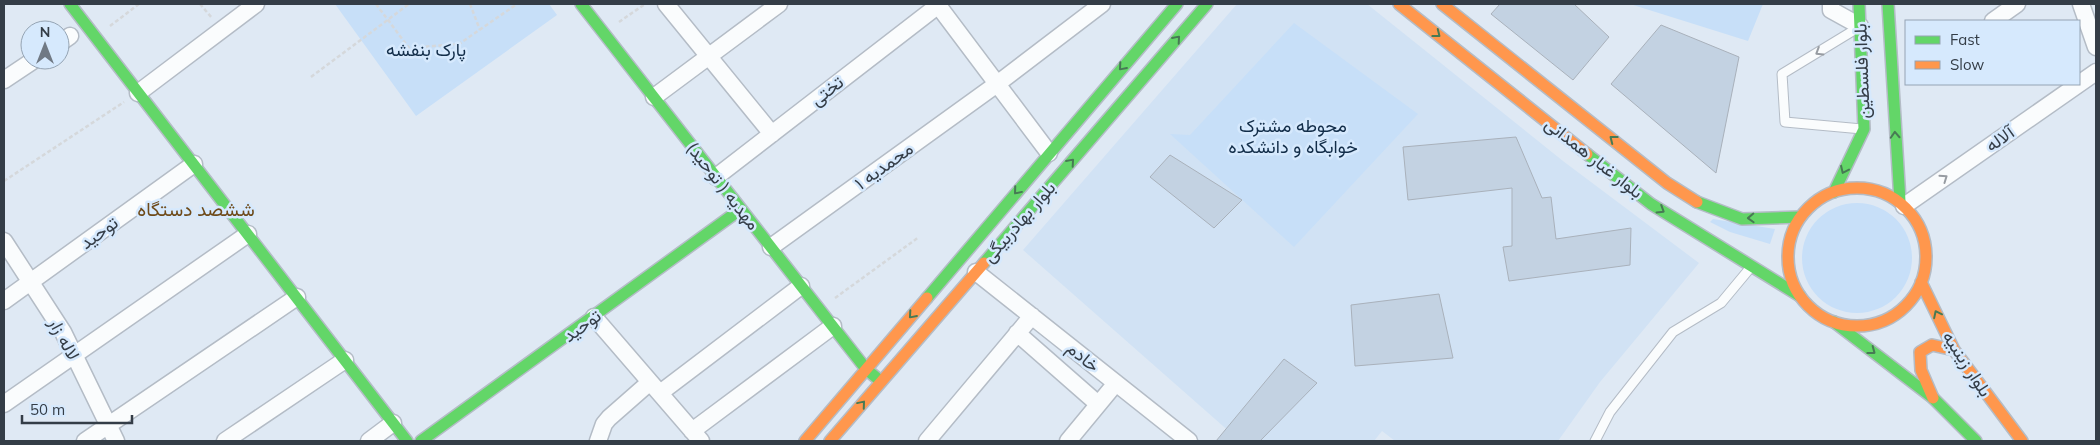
<svg xmlns="http://www.w3.org/2000/svg" width="2100" height="445" viewBox="0 0 2100 445" font-family="Mulish,Vazirmatn,sans-serif">
<style>
.built{fill:#d1e2f4}
.green{fill:#c7dff8}
.building{fill:#c3d2e2;stroke:#a9b1bb}
.lines{fill:none;stroke-linecap:round;stroke-linejoin:round}
.lane-casing{stroke:#b4bcc6;stroke-width:11}
.street-casing{stroke:#b4bcc6;stroke-width:19}
.fast-casing{stroke:#b4bcc6;stroke-width:14}
.slow-casing{stroke:#b4bcc6;stroke-width:14}
.path{stroke:#d5d8db;stroke-width:2.5;stroke-dasharray:4 2.5;stroke-linecap:butt}
.lane{stroke:#fafcfd;stroke-width:9}
.street{stroke:#fafcfd;stroke-width:16}
.fast{stroke:#63d668;stroke-width:11}
.slow{stroke:#ff974d;stroke-width:11}
.oneway{stroke:#477a54}
.oneway2{stroke:#979ca2}
.labels{text-anchor:middle;stroke-width:5;stroke-linejoin:round;paint-order:stroke}
.park-label{font-size:18px;fill:#122d49;stroke:#d6e9fd}
.street-label{font-size:18px;fill:#343d47;stroke:#d6e9fd}
.neighbourhood-label{font-size:19px;fill:#6e4a19;stroke:#d6e9fd}
</style>
<rect width="100%" height="100%" fill="#dfe9f4"/>
<path class="built" d="M1237,4H1367L1563,161L1699,263L1600,382L1558,441H1395L1382,431L1374,441H1240L1023,250Z"/>
<path class="green" d="M335,4H549L557,15L416,116Z
M1630,4H1763L1748,41Z
M1294,23L1418,114L1294,247L1170,134L1190,135Z
M1802 258a55 55 0 1 1 110 0a55 55 0 1 1-110 0Z
M1713,219L1775,229L1770,244L1730,232L1710,222Z"/>
<path class="building" d="M1500,4H1574L1609,37L1573,80L1491,14Z
M1661,25L1739,57L1716,173L1611,84Z
M1516,137L1542,198L1551,197L1556,239L1631,228L1630,265L1509,281L1503,247L1512,246V188L1408,200L1403,147Z
M1170,155L1242,200L1214,228L1150,177Z
M1439,294L1453,358L1355,366L1351,305Z
M1284,359L1317,383L1260,441H1216Z"/>
<g class="lines">
<defs>
<path id="lane" d="M1856,29L1782,74L1785,122L1862,129
M1595,441L1610,412L1673,332L1721,303L1751,267"/>
<path id="street" d="M666,4L772,134
M937,4L1049,153
M1831,4V10L1860,26
M2081,4L2096,47
M1993,21L2017,4
M60,43L70,36
M4,80L34,60
M138,93L256,4
M654,97L779,4
M716,177L940,4
M1904,206L2096,72
M4,241L63,332L116,441
M771,247L997,84L1102,4
M976,272L1189,441
M4,301L194,164
M594,317L701,441
M1017,333L1098,404
M660,393L801,286
M4,404L248,234
M692,431L833,326
M85,441L297,297
M225,441L345,360
M369,441L393,423
M598,441L604,424L609,418L650,382
M927,441L1032,316
M1068,441L1116,383"/>
<path id="fast" d="M70,4L407,441
M581,4L866,369L878,379
M1888,4L1900,201
M1587,154L1651,204L1800,296
M1834,192L1864,129L1859,4
M1697,202L1742,219L1800,217
M984,263L1207,4
M927,298L1177,4
M1834,322L1933,398L1976,441
M421,441L741,209"/>
<path id="slow" d="M1399,4L1587,154
M1442,4L1667,183L1697,202
M1788 257a69 69 0 1 1 138 0a69 69 0 1 1-138 0Z
M1921,282L1954,350L2022,441
M1933,398L1921,370L1920,352L1932,345L1954,350
M805,441L927,298
M830,441L984,263"/>
</defs>
<use href="#lane" class="lane-casing"/>
<use href="#street" class="street-casing"/>
<use href="#fast" class="fast-casing"/>
<use href="#slow" class="slow-casing"/>
<path class="path" d="M200,4L212,18
M376,4L409,48L459,44L517,4
M470,4L480,30
M619,22L645,4
M110,26L139,4
M311,77L409,4
M4,181L124,102
M835,298L919,237"/>
<use href="#lane" class="lane"/>
<use href="#street" class="street"/>
<use href="#fast" class="fast"/>
<use href="#slow" class="slow"/>
</g>
<defs><path id="oneway-chevron" d="M-2-3.5L2.5 0L-2 3.5" fill="none" stroke-width="1.6" stroke-linecap="round" stroke-linejoin="round" transform="scale(1.25)"/></defs>
<g class="oneway">
<use href="#oneway-chevron" transform="translate(1437 34) rotate(38)"/>
<use href="#oneway-chevron" transform="translate(1177 39) rotate(-49)"/>
<use href="#oneway-chevron" transform="translate(1122 67) rotate(131)"/>
<use href="#oneway-chevron" transform="translate(1895 135) rotate(-93)"/>
<use href="#oneway-chevron" transform="translate(1613 139) rotate(-142)"/>
<use href="#oneway-chevron" transform="translate(1071 162) rotate(-49)"/>
<use href="#oneway-chevron" transform="translate(1844 170) rotate(115)"/>
<use href="#oneway-chevron" transform="translate(1017 191) rotate(130)"/>
<use href="#oneway-chevron" transform="translate(1661 210) rotate(32)"/>
<use href="#oneway-chevron" transform="translate(1751 218) rotate(178)"/>
<use href="#oneway-chevron" transform="translate(1937 314) rotate(-116)"/>
<use href="#oneway-chevron" transform="translate(912 315) rotate(131)"/>
<use href="#oneway-chevron" transform="translate(1872 351) rotate(37)"/>
<use href="#oneway-chevron" transform="translate(862 404) rotate(-50)"/>
</g>
<g class="oneway2">
<use href="#oneway-chevron" transform="translate(1819 52) rotate(148)"/>
<use href="#oneway-chevron" transform="translate(1944 178) rotate(-35)"/>
</g>
<g class="labels">
<g class="park-label">
<text x="426" y="56">پارک بنفشه</text>
<text x="1293" y="132">محوطه مشترک<tspan x="1293" dy="21">خوابگاه و دانشکده</tspan></text>
</g>
<g class="street-label">
<text transform="translate(1862 71) rotate(-92)" y="6">بلوار فلسطین</text>
<text transform="translate(827 91) rotate(-38)" y="6">تختی</text>
<text transform="translate(2000 139) rotate(-35)" y="6">آلاله</text>
<text transform="translate(1594 158) rotate(38)" y="6">بلوار غبار همدانی</text>
<text transform="translate(884 166) rotate(-36)" y="6">محمدیه ۱</text>
<text transform="translate(723 186) rotate(52)" y="6">مهدیه ( توحید)</text>
<text transform="translate(1019 222) rotate(-49)" y="6">بلوار بهادربیگی</text>
<text transform="translate(99 233) rotate(-36)" y="6">توحید</text>
<text transform="translate(582 326) rotate(-36)" y="6">توحید</text>
<text transform="translate(64 339) rotate(62)" y="6">لاله زار</text>
<text transform="translate(1083 357) rotate(39)" y="6">خادم</text>
<text transform="translate(1967 364) rotate(57)" y="6">بلوار زینبیه</text>
</g>
<g class="neighbourhood-label">
<text x="196" y="216">ششصد دستگاه</text>
</g>
</g>
<rect width="2100" height="445" fill="none" stroke="#343d47" stroke-width="10"/>
<rect x="1905" y="20" width="175" height="65" fill="#d6e9fd" stroke="#95a4b4"/>
<rect x="1915" y="36" width="25" height="8" fill="#63d668" stroke="#95a4b4"/>
<text x="1950" y="45" font-size="15" fill="#343d47">Fast</text>
<rect x="1915" y="61" width="25" height="8" fill="#ff974d" stroke="#95a4b4"/>
<text x="1950" y="70" font-size="15" fill="#343d47">Slow</text>
<g transform="translate(45 45)"><circle r="24" fill="#d6e9fd" stroke="#95a4b4"/>
<path d="M0-4L9 19L0 12L-9 19Z" fill="#707984"/>
<text y="-8" font-size="14" font-weight="bold" text-anchor="middle" fill="#343d47">N</text>
</g>
<path d="M22 415v8h110v-8" fill="none" stroke="#343d47" stroke-width="2.5"/>
<text x="30" y="415" font-size="15" fill="#343d47" stroke="#d6e9fd" stroke-width="4" paint-order="stroke">50 m</text>
</svg>
